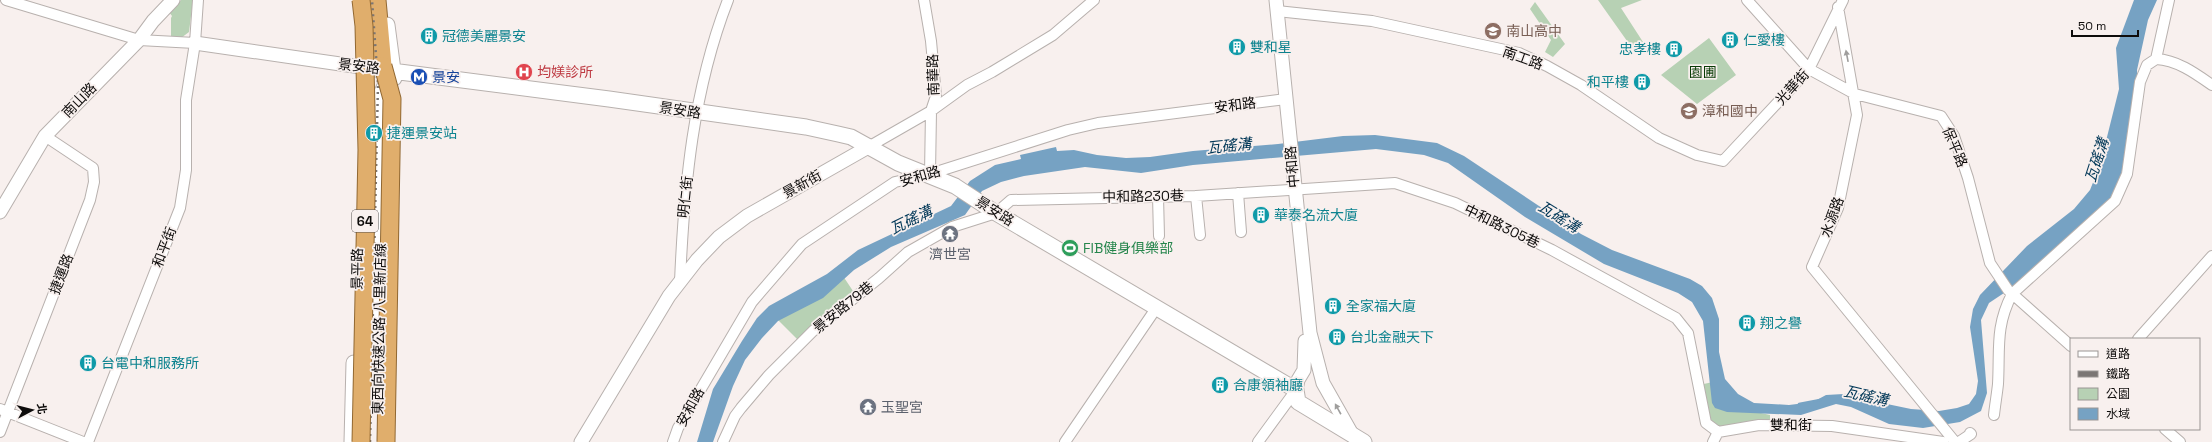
<svg xmlns="http://www.w3.org/2000/svg" width="2212" height="442" viewBox="0 0 2212 442" font-family="'Space Grotesk','Noto Sans TC',sans-serif">
<style>
.green{fill:#b7d1b4}
.water{fill:#76a2c3}
.lines{fill:none;stroke-linecap:round;stroke-linejoin:round}
.stream{stroke:#76a2c3;stroke-width:2.5}
.minor-casing{stroke:#b8b1ae;stroke-width:12}
.tertiary-casing{stroke:#b8b1ae;stroke-width:15}
.secondary-casing{stroke:#b8b1ae;stroke-width:17}
.trunk-casing{stroke:#916832;stroke-width:19}
.minor{stroke:#fff;stroke-width:10}
.tertiary{stroke:#fff;stroke-width:13}
.secondary{stroke:#fff;stroke-width:15}
.trunk{stroke:#e0ae6c;stroke-width:17}
.rail{stroke:#7b7674;stroke-width:2.5;stroke-dasharray:2 4;stroke-linecap:butt}
.trunk-bridge-casing{stroke:#916832;stroke-width:19;stroke-linecap:butt}
.trunk-bridge{stroke:#e0ae6c;stroke-width:17}
.oneway{fill:#9f9e9d}
.labels{text-anchor:middle;stroke-width:3.5;stroke-linejoin:round;paint-order:stroke}
.shield{fill:#f8f0ee;stroke:#54504f;stroke-width:1}
.shield-label{font-size:13px;font-weight:bold;fill:#0e0c0b}
.education-label{font-size:14px;fill:#785e54;stroke:#f8f0ee;text-anchor:start}
.culture-label{font-size:14px;fill:#0d838f;stroke:#f8f0ee;text-anchor:start}
.street-label{font-size:14px;fill:#0e0c0b;stroke:#f8f0ee}
.health-label{font-size:14px;fill:#be3a42;stroke:#f8f0ee;text-anchor:start}
.park-label{font-size:14px;fill:#083b04;stroke:#f8f0ee}
.transit-label{font-size:14px;fill:#164399;stroke:#f8f0ee;text-anchor:start}
.leisure-label{font-size:14px;fill:#27864d;stroke:#f8f0ee;text-anchor:start}
.worship-label{font-size:14px;fill:#5b616d;stroke:#f8f0ee}
.water-label{font-size:15px;font-style:italic;fill:#003757;stroke:#f8f0ee}
</style>
<rect width="100%" height="100%" fill="#f8f0ee"/>
<path class="green" d="M181,0H193L189,32L181,38L171,37V18L172,16L169,12Z
M1598,0H1642L1621,8L1643,42L1632,48Z
M1535,2L1565,44L1553,57L1545,52L1551,40L1530,9Z
M1709,38L1736,75L1697,104L1661,75Z
M843,276L855,294L798,340L778,320Z
M1713,382L1761,413L1770,415V425L1717,433L1706,423L1699,385Z"/>
<path class="water" d="M2134,0H2157L2148,20L2137,70L2138,88L2118,191L2106,207L2019,283L1989,303L1981,320L1987,393L1981,411L1960,422L1923,428L1889,424L1851,407L1836,404L1801,415L1727,412L1715,408L1712,403L1703,321L1692,302L1678,293L1604,264L1525,217L1448,163L1424,155L1376,149L1193,165L1141,173L1085,167L1024,176L1001,182L982,191L965,215L891,247L854,270L823,298L778,321L762,338L745,360L733,386L713,442H697L713,389L742,341L757,318L769,306L827,274L858,250L951,206L970,181L995,165L1021,159L1020,155L1056,147L1057,151L1074,150L1097,155L1126,158L1150,157L1193,151L1278,144L1343,136L1375,135L1437,143L1464,156L1581,234L1612,250L1690,279L1702,286L1712,298L1719,319V352L1725,379L1738,394L1754,403L1789,405L1813,402L1826,395L1861,393L1877,395L1887,404L1911,409L1939,411L1957,408L1969,404L1976,394L1978,381L1970,327L1973,309L1980,295L2027,246L2074,209L2090,190L2100,165L2119,89L2116,48Z"/>
<g class="lines">
<path class="stream" d="M1799,404L1820,400"/>
<defs>
<path id="minor" d="M6,0L139,40L195,43
M924,0L931,41L936,96L931,111L930,174
M1747,0L1809,69L1855,94L1941,116L1954,136L1968,178L1990,263L2008,290L2071,346
M1838,7L1857,115L1838,208L1812,267L1955,442
M1277,11L1372,21L1519,53L1547,66L1581,85L1659,138L1697,155L1723,161L1809,69L1843,0
M2156,59C2177,60 2195,73 2212,85
M870,146L931,111L967,85L992,72L1053,35L1094,0
M1238,193L1241,232
M1158,196L1159,236
M1196,196L1200,235
M680,282C684,186 693,90 728,0
M2138,339L2212,256
M0,409L83,442
M1994,415C1995,405 1997,394 1998,384C2000,349 1995,327 2012,294L2115,201L2127,174L2140,82L2147,65L2156,59L2169,0
M2165,429L2180,442
M0,432L90,200L94,182L93,168L45,136
M88,442L180,208L186,170V100L195,43L198,0
M673,442L678,428L752,302L802,244L895,182L930,174L1068,130L1098,123L1286,99
M723,442L735,416L741,408L769,375L813,331L879,278L908,252L952,227L996,213L1011,200L1196,196L1395,183L1455,203L1552,250L1676,318L1688,333L1706,423L1718,432
M1065,442L1157,307
M1258,442L1296,390
M1713,442L1718,432L1759,425L1832,426L1943,442
M1959,442L1971,434L1970,433"/>
<path id="tertiary" d="M1276,0L1310,333L1323,383L1353,436
M195,43L361,67
M0,212L45,136L139,40L153,21L173,0
M1296,390L1298,380L1304,370L1305,341
M581,442L669,296L697,260L719,237L747,216L870,146"/>
<path id="secondary" d="M387,25L394,78
M361,67L609,99L806,127L838,134L851,137L898,163L955,186L996,213L1296,390L1298,402L1364,442
M371,344L379,98L390,76
M352,442L354,363"/>
<path id="trunk" d="M377,0L383,66"/>
</defs>
<use href="#minor" class="minor-casing"/>
<use href="#tertiary" class="tertiary-casing"/>
<use href="#secondary" class="secondary-casing"/>
<use href="#trunk" class="trunk-casing"/>
<use href="#minor" class="minor"/>
<use href="#tertiary" class="tertiary"/>
<use href="#secondary" class="secondary"/>
<use href="#trunk" class="trunk"/>
<path class="rail" d="M370,442L378,84L372,0"/>
<defs>
<path id="trunk-bridge" d="M361,0L364,26L367,150L361,442
M383,66L392,99L386,442"/>
</defs>
<use href="#trunk-bridge" class="trunk-bridge-casing"/>
<use href="#trunk-bridge" class="trunk-bridge"/>
</g>
<defs><path id="oneway-solid" d="M-6-.8H1V-3.2L6.5 0L1 3.2V.8H-6Z"/></defs>
<g class="oneway">
<use href="#oneway-solid" transform="translate(1847 56) rotate(-101)"/>
<use href="#oneway-solid" transform="translate(1338 409) rotate(-119)"/>
</g>
<defs>
<symbol id="school-disc" viewBox="-11 -11 22 22"><circle r="9.5" fill="#8d6e63" stroke="#f8f0ee"/><path d="M0-5L7-2L0 1L-7-2ZM-4 1L0 2.5L4 1V4Q0 6-4 4Z" fill="#fff"/></symbol>
<symbol id="building-disc" viewBox="-11 -11 22 22"><circle r="9.5" fill="#0f9aa8" stroke="#f8f0ee"/><path d="M-4-6H4V6H1V3H-1V6H-4ZM-2.5-4.3h1.7v1.8h-1.7ZM.8-4.3h1.7v1.8H.8ZM-2.5-1h1.7V.8h-1.7ZM.8-1h1.7V.8H.8Z" fill="#fff"/></symbol>
<symbol id="hospital-disc" viewBox="-11 -11 22 22"><circle r="9.5" fill="#e0444e" stroke="#f8f0ee"/><path d="M-5-5h3v3.5h4V-5h3V5h-3V1.5h-4V5h-3Z" fill="#fff"/></symbol>
<symbol id="metro-disc" viewBox="-11 -11 22 22"><circle r="9.5" fill="#1a4fb4" stroke="#f8f0ee"/><path d="M-5.5 5V-5H-3L0 0L3-5H5.5V5H3V-.5L0 4L-3-.5V5Z" fill="#fff"/></symbol>
<symbol id="temple-disc" viewBox="-11 -11 22 22"><circle r="9.5" fill="#6b7280" stroke="#f8f0ee"/><path d="M0-6L5-2H3V0L6.5 2.5H4V6H1.5V3h-3V6H-4V2.5H-6.5L-3 0V-2H-5Z" fill="#fff"/></symbol>
<symbol id="stadium-disc" viewBox="-11 -11 22 22"><circle r="9.5" fill="#2e9e5b" stroke="#f8f0ee"/><path d="M0-5a6.5 5 0 1 0 0 10a6.5 5 0 1 0 0-10ZM-3.5-1.8h7v3.6h-7Z" fill="#fff"/></symbol>
</defs>
<g fill-rule="evenodd">
<use href="#school-disc" x="1483" y="21" width="20" height="20"/>
<use href="#building-disc" x="419" y="26" width="20" height="20"/>
<use href="#building-disc" x="1720" y="30" width="20" height="20"/>
<use href="#building-disc" x="1227" y="37" width="20" height="20"/>
<use href="#building-disc" x="1664" y="39" width="20" height="20"/>
<use href="#hospital-disc" x="514" y="62" width="20" height="20"/>
<use href="#metro-disc" x="409" y="67" width="20" height="20"/>
<use href="#building-disc" x="1632" y="72" width="20" height="20"/>
<use href="#school-disc" x="1679" y="101" width="20" height="20"/>
<use href="#building-disc" x="364" y="123" width="20" height="20"/>
<use href="#building-disc" x="1251" y="205" width="20" height="20"/>
<use href="#temple-disc" x="940" y="224" width="20" height="20"/>
<use href="#stadium-disc" x="1060" y="238" width="20" height="20"/>
<use href="#building-disc" x="1323" y="296" width="20" height="20"/>
<use href="#building-disc" x="1737" y="313" width="20" height="20"/>
<use href="#building-disc" x="1327" y="327" width="20" height="20"/>
<use href="#building-disc" x="78" y="353" width="20" height="20"/>
<use href="#building-disc" x="1210" y="375" width="20" height="20"/>
<use href="#temple-disc" x="858" y="397" width="20" height="20"/>
</g>
<g class="labels">
<rect class="shield" x="352" y="210" width="26" height="22" rx="3"/>
<g class="shield-label">
<text x="365" y="226">64</text>
</g>
<g class="education-label">
<text x="1506" y="36">南山高中</text>
<text x="1702" y="116">漳和國中</text>
</g>
<g class="culture-label">
<text x="442" y="41">冠德美麗景安</text>
<text x="1743" y="45">仁愛樓</text>
<text x="1250" y="52">雙和星</text>
<text x="1661" y="54" text-anchor="end">忠孝樓</text>
<text x="1629" y="87" text-anchor="end">和平樓</text>
<text x="387" y="138">捷運景安站</text>
<text x="1274" y="220">華泰名流大廈</text>
<text x="1346" y="311">全家福大廈</text>
<text x="1760" y="328">翔之譽</text>
<text x="1350" y="342">台北金融天下</text>
<text x="101" y="368">台電中和服務所</text>
<text x="1233" y="390">合康領袖廳</text>
</g>
<g class="street-label">
<text transform="translate(1523 58) rotate(20)" y="5">南工路</text>
<text transform="translate(359 66) rotate(7)" y="5">景安路</text>
<text transform="translate(933 75) rotate(-92)" y="5">南華路</text>
<text transform="translate(1792 87) rotate(-48)" y="5">光華街</text>
<text transform="translate(79 100) rotate(-46)" y="5">南山路</text>
<text transform="translate(1235 105) rotate(-7)" y="5">安和路</text>
<text transform="translate(680 110) rotate(9)" y="5">景安路</text>
<text transform="translate(1955 147) rotate(67)" y="5">保平路</text>
<text transform="translate(1292 167) rotate(-95)" y="5">中和路</text>
<text transform="translate(920 176) rotate(-16)" y="5">安和路</text>
<text transform="translate(802 184) rotate(-29)" y="5">景新街</text>
<text transform="translate(1143 196) rotate(-1)" y="5">中和路230巷</text>
<text transform="translate(685 197) rotate(-84)" y="5">明仁街</text>
<text transform="translate(995 211) rotate(32)" y="5">景安路</text>
<text transform="translate(1832 217) rotate(-70)" y="5">水源路</text>
<text transform="translate(1502 226) rotate(26)" y="5">中和路305巷</text>
<text transform="translate(164 247) rotate(-69)" y="5">和平街</text>
<text transform="translate(357 269) rotate(-89)" y="5">景平路</text>
<text transform="translate(61 274) rotate(-69)" y="5">捷運路</text>
<text transform="translate(843 307) rotate(-39)" y="5">景安路79巷</text>
<text transform="translate(379 329) rotate(-89)" y="5">東西向快速公路 八里新店線</text>
<text transform="translate(690 407) rotate(-61)" y="5">安和路</text>
<text x="1791" y="430">雙和街</text>
</g>
<g class="health-label">
<text x="537" y="77">均媄診所</text>
</g>
<g class="park-label">
<text x="1703" y="77">園圃</text>
</g>
<g class="transit-label">
<text x="432" y="82">景安</text>
</g>
<g class="leisure-label">
<text x="1083" y="253">FIB健身俱樂部</text>
</g>
<g class="worship-label">
<text x="950" y="259">濟世宮</text>
<text x="881" y="412" text-anchor="start">玉聖宮</text>
</g>
<g class="water-label">
<text transform="translate(1229 146) rotate(-6)" y="5">瓦磘溝</text>
<text transform="translate(2097 160) rotate(-72)" y="5">瓦磘溝</text>
<text transform="translate(1559 217) rotate(32)" y="5">瓦磘溝</text>
<text transform="translate(911 220) rotate(-26)" y="5">瓦磘溝</text>
<text transform="translate(1866 396) rotate(13)" y="5">瓦磘溝</text>
</g>
</g>
<rect x="2070" y="338" width="130" height="92" fill="#f8f0ee" stroke="#9a9593"/>
<rect x="2078" y="351" width="20" height="6" fill="#ffffff" stroke="#9a9593"/>
<text x="2106" y="358" font-size="12" fill="#0e0c0b">道路</text>
<rect x="2078" y="371" width="20" height="6" fill="#7b7674" stroke="#9a9593"/>
<text x="2106" y="378" font-size="12" fill="#0e0c0b">鐵路</text>
<rect x="2078" y="388" width="20" height="12" fill="#b7d1b4" stroke="#9a9593"/>
<text x="2106" y="398" font-size="12" fill="#0e0c0b">公園</text>
<rect x="2078" y="408" width="20" height="12" fill="#76a2c3" stroke="#9a9593"/>
<text x="2106" y="418" font-size="12" fill="#0e0c0b">水域</text>
<g transform="translate(32 410) rotate(83)" stroke="#f8f0ee" stroke-width="3" paint-order="stroke">
<path d="M0-3L7 15L0 10L-7 15Z" fill="#0e0c0b"/>
<text y="-6" font-size="11" font-weight="bold" text-anchor="middle" fill="#0e0c0b">北</text>
</g>
<path d="M2072 30v6h66v-6" fill="none" stroke="#0e0c0b" stroke-width="2"/>
<text x="2078" y="30" font-size="12" fill="#0e0c0b" stroke="#f8f0ee" stroke-width="3" paint-order="stroke">50 m</text>
</svg>
